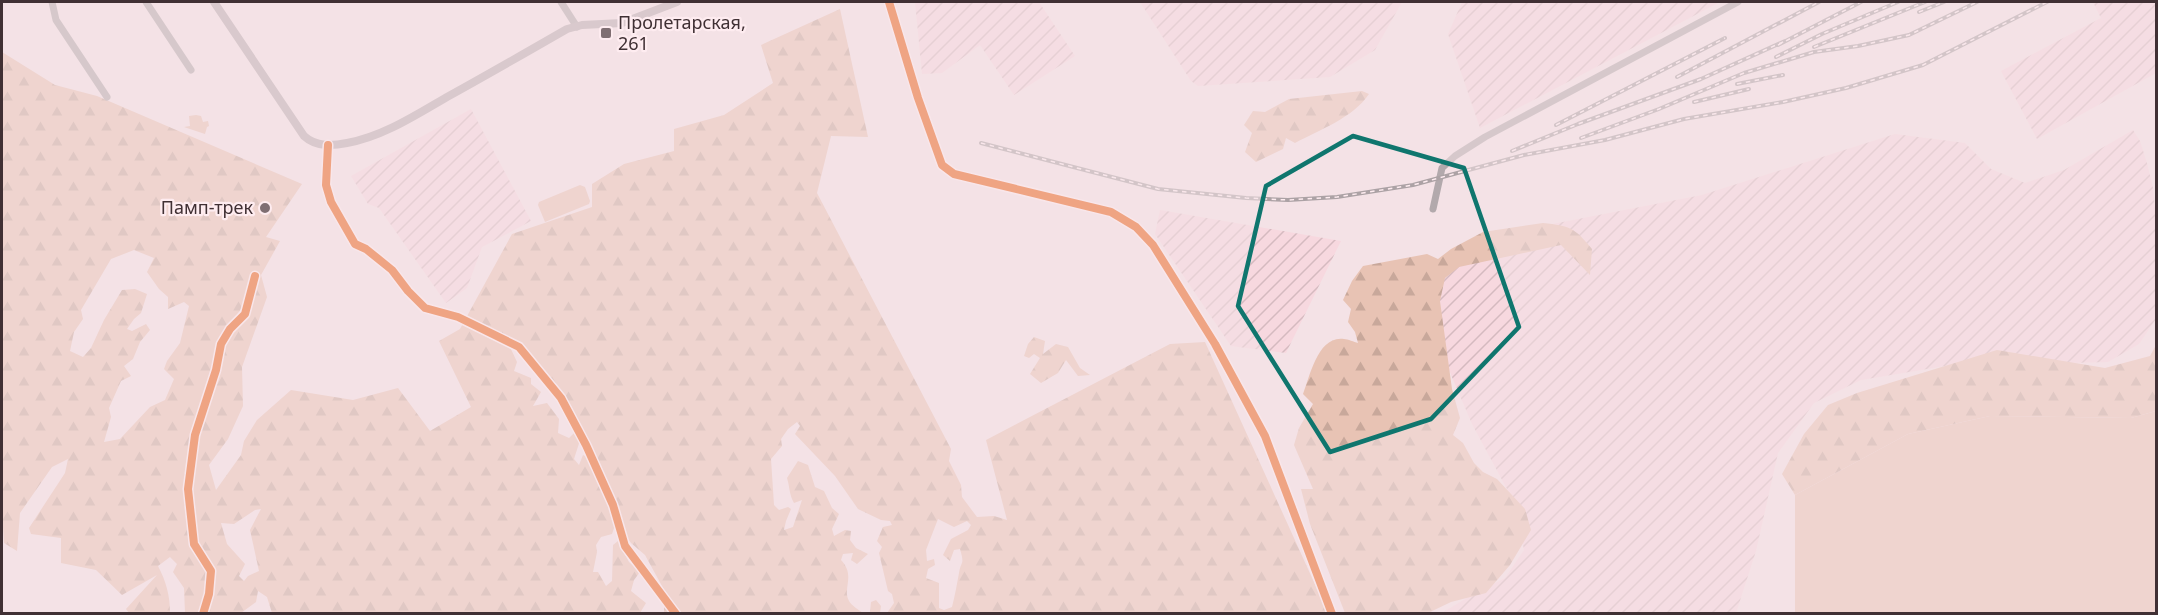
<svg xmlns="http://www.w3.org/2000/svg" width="2158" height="615" viewBox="0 0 2158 615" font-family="'Noto Sans',sans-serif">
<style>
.industrial{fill:url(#industrial-furrows)}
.green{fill:#e8c3b4}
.forest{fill:url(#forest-firs);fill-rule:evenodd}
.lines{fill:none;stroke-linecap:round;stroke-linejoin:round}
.minor{stroke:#b2a9ac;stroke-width:7}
.major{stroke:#b8abaf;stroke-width:8}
.rail-casing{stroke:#aca2a5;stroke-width:4}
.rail{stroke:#feecf0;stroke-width:1.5;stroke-dasharray:4.5;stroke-linecap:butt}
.cycleway-casing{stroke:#feecf0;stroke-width:11}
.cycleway{stroke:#e8590c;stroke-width:8}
.marked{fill:none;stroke:#0f766e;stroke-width:4.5;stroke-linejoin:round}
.poi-dot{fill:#7f6e72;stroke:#feecf0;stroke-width:2}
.labels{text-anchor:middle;stroke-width:4.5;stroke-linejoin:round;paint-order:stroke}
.poi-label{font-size:18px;fill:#403034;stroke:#feecf0;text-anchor:start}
</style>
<defs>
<pattern id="industrial-furrows" width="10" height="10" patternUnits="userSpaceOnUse" patternTransform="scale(1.5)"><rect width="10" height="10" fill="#f7d8df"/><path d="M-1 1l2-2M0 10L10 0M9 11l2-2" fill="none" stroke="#d5bac0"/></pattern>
<pattern id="forest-firs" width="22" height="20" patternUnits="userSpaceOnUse" patternTransform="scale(1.5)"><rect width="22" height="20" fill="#e8c3b4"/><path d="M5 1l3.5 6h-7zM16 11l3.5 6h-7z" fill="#c8a89b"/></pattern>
</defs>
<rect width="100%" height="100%" fill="#f4e2e6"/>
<path class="industrial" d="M915,2H1039L1075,56L1014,95L980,45L942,73L922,74Z
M1140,2H1402L1375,50L1330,77L1198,86L1191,81Z
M1462,2H1720L1480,128L1448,34Z
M2093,2H2156V73L2037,139L2001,71L2101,18Z
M471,109L531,221L482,247L467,288L446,303L379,208L368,204L351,176Z
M2133,130L2140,141L2147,163L2153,188L2156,218V319L2139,344L2108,362L2068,363L1993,358L1861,380L1814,403L1778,453L1756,551L1736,613H1444L1445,611L1475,593L1505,578L1524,550L1515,504L1472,424L1443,356L1438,265L1469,240L1702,195L1895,134L1965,143L1991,169L2025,183L2064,170Z
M1160,210L1341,241L1286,353L1231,346L1155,234Z"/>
<path class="green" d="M196,115L201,116L203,122L208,121L209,126L207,127L205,134L184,127L190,126L189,116Z
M580,185L585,187L590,201L589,204L545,222L538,205L539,202Z
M2156,411V613L1795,614V495L1908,434L1990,416L2131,418Z"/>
<path class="forest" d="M840,9L868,137L831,136L817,193L951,449L949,461L961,485L962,497L977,517L994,516L1007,520L986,440L1170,344L1205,342L1328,613H867L870,612L871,602L876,600L881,606L880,613H887L894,603L892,594L888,591L879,553L882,547L877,541L883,527L892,525L890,521L881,520L858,509L835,476L795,434L800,426L797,422L788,429L781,439L782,446L771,459L774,505L779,510L788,507L791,509L786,521L784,530L793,527L802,500L794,503C789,494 790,488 787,478L798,461L808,465L815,487L824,491L832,508L839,514L832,529L834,536L845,530L851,531L850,540L856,548L868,554L857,564L851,560L853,553L843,554L841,560C856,576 842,588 849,601C851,605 859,610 863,613L683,614L678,612L675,613H664V607L668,597L645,555L631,543L616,522L612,534L601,537L596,545L597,552L593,572H598L606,586L612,581L613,545L618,541L629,562L640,572L634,580L631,591L646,603L640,613H272L267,597L258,591L256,602L241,613H185L184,588L173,572L177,564L170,557L158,566C166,581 170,596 170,613H129L126,609L157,575L122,595L96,570L61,563V538L31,534L29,528L65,473L68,459L52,467L20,513L17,551L4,543L3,527H2V52L55,85L97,96L302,184L266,237L280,241L261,275L267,297L242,367L243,406L228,439L209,465L216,490L241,455L244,441L257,420L291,390L353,400L398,388L430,431L471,407L439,341L460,329L512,234L592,207V184L624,164L674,151V129L724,115L773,83L761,45ZM134,250L154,258L147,272L159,289L168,297V309L184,302L189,306L180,343L167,361L164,369L174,379L165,400L150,407L120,439L104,442L111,417L109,408L121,381L131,376L124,366L133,359L140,342L150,330L146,324L132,331L127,329L134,319L141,313L147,294L135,289L122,290L104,320L91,348L83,357L70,351L74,332L83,319L81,310L111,259ZM241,309L249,311L226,340L196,436L190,445L189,440L207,389L217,344ZM516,342L571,406L583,429L590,458L583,455L579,465L574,459L582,434L576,431L569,438L558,433L559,419L547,403L533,406L541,392L531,384V378L514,371L517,362L510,347ZM261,509L250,530L259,571L248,576L244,581L239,576L245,564L227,544L221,523L234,524L255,510ZM938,519L954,527L967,521L971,525L968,530L951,539L943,555L950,561L954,550L960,549C965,566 961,560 959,573C957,584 955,595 952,607L944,610L939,608V583L926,578L928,569L935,565L934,559L927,561L926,550Z
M1362,91L1369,94C1353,118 1319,130 1295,143L1286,138L1283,149L1256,162L1245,152L1252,133L1244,125L1253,111L1265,112L1289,99Z
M1543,223C1570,226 1574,227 1592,249L1590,275L1561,245L1459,267L1445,278L1440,301L1452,389L1460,418L1453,435L1463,443L1474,463L1483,472L1497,479L1525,509L1531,530L1510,565L1486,593L1451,602L1428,613H1345L1310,524L1301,489H1313L1294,445L1299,428L1313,404L1303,394C1310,376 1318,335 1344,339C1348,339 1354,342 1358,343L1355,332L1348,322L1351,309L1343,300L1352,281L1363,266L1427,254L1438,259L1451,249L1483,232Z
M1034,337L1045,341L1043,354L1056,344L1068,347L1080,368L1090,375L1078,376L1066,360L1058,373L1041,383L1030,374L1040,358L1034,354L1029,358L1024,356L1028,344Z
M2156,345V411L2131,418L1990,416L1908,434L1795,495L1782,474L1804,434L1828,405L1857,393L1997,350L2105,368L2150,356Z"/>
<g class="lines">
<path class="minor" d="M52,2L56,20L107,97
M146,2L191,70
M561,2L577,27
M889,2L918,98L942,165L954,174L1111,212L1136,227L1153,245L1215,344L1265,436L1332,614
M328,145L326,185L331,202L355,244L366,249L392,270L408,291L425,308L458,317L519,347L561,398L586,445L613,505L625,546L676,614
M1433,209L1442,168L1455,156L1485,137L1738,2"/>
<path class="major" d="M214,2L304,136C316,147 332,146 347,143C382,137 416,115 447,97C487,75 527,52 567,29L582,25L622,23L677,2"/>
<defs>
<path id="rail" d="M1919,12L1944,2
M1778,45L1861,2
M1814,47L1925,2
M1776,57L1822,34L1898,2
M1677,77L1819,2
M1737,84L1783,75
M1694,102L1749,89
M1556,125L1725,38
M1581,138L1659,109L1744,73L1814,52L1858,46L1909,35L1977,2
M981,143L1158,189L1246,198L1288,200L1337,197L1413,185L1524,155L1605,140L1684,119L1783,102L1846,88L1923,65L2047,2
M1512,151L1578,124L1701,79L1785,41"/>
</defs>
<use href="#rail" class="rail-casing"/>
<use href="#rail" class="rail"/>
<defs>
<path id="cycleway" d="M889,2L918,98L942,165L954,174L1111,212L1136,227L1153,245L1215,344L1265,436L1332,614
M328,145L326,185L331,202L355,244L366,249L392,270L408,291L425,308L458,317L519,347L561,398L586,445L613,505L625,546L676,614
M203,614L209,594L211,571L194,544L188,489L195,435L216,370L221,344L230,329L245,314L255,276"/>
</defs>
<use href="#cycleway" class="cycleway-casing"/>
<use href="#cycleway" class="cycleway"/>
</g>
<path d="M0 0H2158V615H0ZM1353,136L1464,168L1519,327L1431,419L1330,452L1238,306L1266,186Z" fill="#f4e2e6" fill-opacity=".55" fill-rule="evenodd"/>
<path class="marked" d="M1353,136L1464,168L1519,327L1431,419L1330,452L1238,306L1266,186Z"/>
<g class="poi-dot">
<rect x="600" y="27" width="12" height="12" rx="3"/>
<circle cx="265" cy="208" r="6"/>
</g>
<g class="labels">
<g class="poi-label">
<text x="618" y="29">Пролетарская,<tspan x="618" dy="21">261</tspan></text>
<text x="253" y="214" text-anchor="end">Памп-трек</text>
</g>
</g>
<rect width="2158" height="615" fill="none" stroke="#403034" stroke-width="6"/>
</svg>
